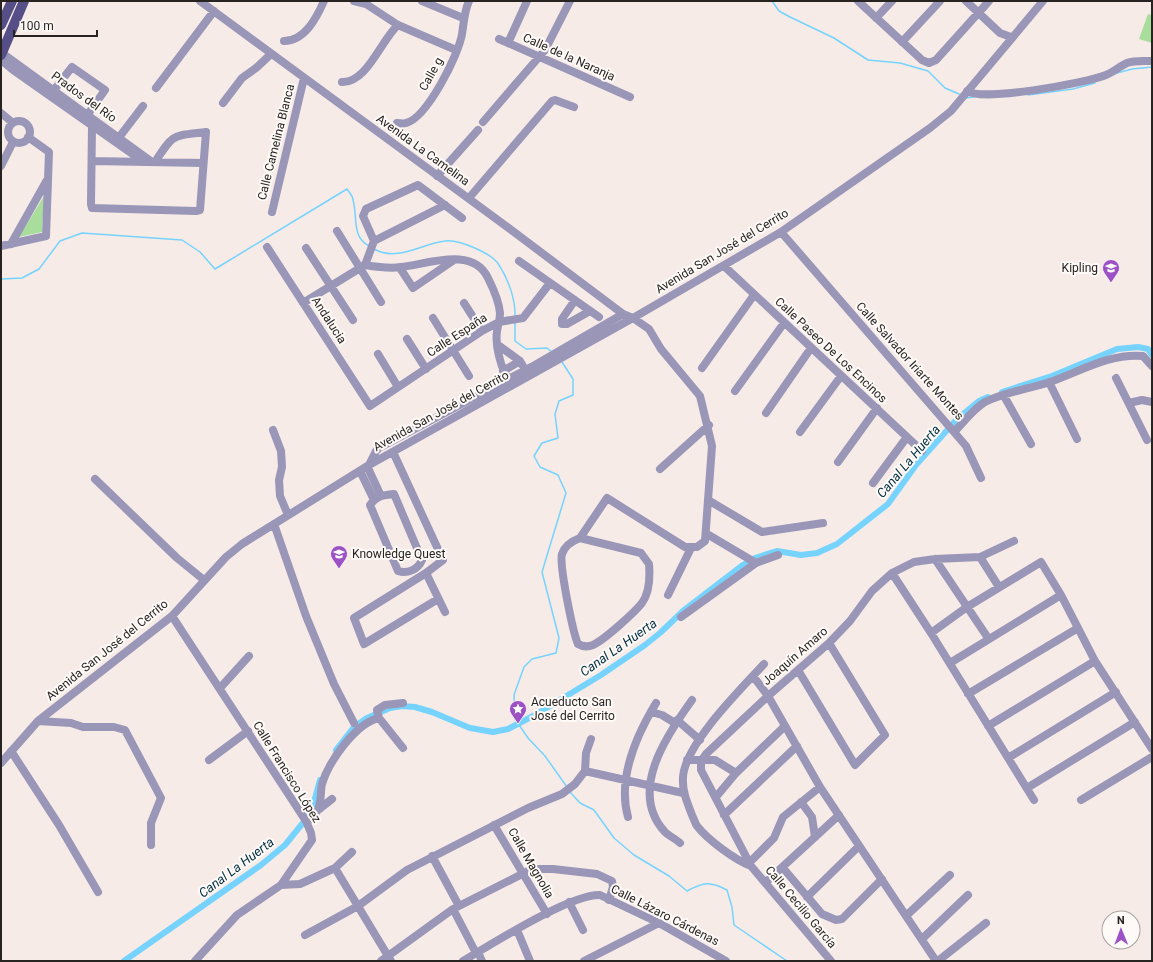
<svg xmlns="http://www.w3.org/2000/svg" width="1153" height="962" viewBox="0 0 1153 962" font-family="Roboto,sans-serif">
<style>
.green{fill:#a8dd9c}
.lines{fill:none;stroke-linecap:round;stroke-linejoin:round}
.stream{stroke:#75d3fe;stroke-width:1.5}
.canal{stroke:#75d3fe;stroke-width:6}
.minor{stroke:#9996b8;stroke-width:8}
.major{stroke:#564e87;stroke-width:10}
.labels{text-anchor:middle;stroke-width:4;stroke-linejoin:round;paint-order:stroke}
.street-label{font-size:12px;fill:#272321;stroke:#fefaf8}
.poi-label{font-size:12px;fill:#272321;stroke:#fefaf8;text-anchor:start}
.water-label{font-size:13px;font-style:italic;fill:#023041;stroke:#fefaf8}
</style>
<rect width="100%" height="100%" fill="#f6ebe7"/>
<path class="green" d="M1148,14L1152,15V43L1139,39Z
M44,196L42,232L19,237Z"/>
<g class="lines">
<path class="stream" d="M772,1L779,11L790,17L834,38L868,60L900,63L928,71L945,88L959,94
M1117,73L1132,69L1152,67
M1028,95L1073,89L1095,83
M966,98L974,97
M374,249C397,262 421,244 445,241C458,239 492,253 499,265C508,279 516,300 515,317
M1,279L22,278L39,269L60,241L82,233L182,240L200,252L215,269L347,189C349,192 353,196 353,200C358,217 351,236 369,246
M515,323V341L526,349L547,348L552,352
M562,362L573,379V395L559,401L555,414L558,438L542,443L534,456L540,467L558,475L566,493L542,572L559,638L556,653L532,659L524,667L514,695L515,719L528,738L545,756L567,787
M570,792L580,803L594,810L614,838L634,855L669,876L687,891C704,882 710,881 727,890L732,907L734,925L787,961"/>
<path class="canal" d="M1002,392L1052,376L1117,349L1138,347L1148,349L1152,355
M336,750L354,727L367,718L390,708L402,706L415,707L432,712L470,728L493,732L508,729L535,715L601,675L645,645L660,633L683,611L743,565L755,558L777,551L801,555L817,553L837,544L888,504L916,465L957,419L979,401L988,397
M124,961L261,865L285,845L311,813L320,780"/>
<path class="minor" d="M200,1L510,229L623,314L633,318L649,329L661,349L700,396L712,446L705,541L697,547H685L607,498L580,538
M354,1L366,4L398,25L456,50
M422,1L463,18
M858,1L922,60L929,63L936,60L989,1
M966,1L1000,33L1011,37
M876,18L892,1
M499,39L630,97
M284,41C305,41 317,17 324,1
M902,42L940,1
M508,43L527,1
M2,53L152,162
M1,60L13,70L141,160
M342,82C367,83 381,40 398,25
M156,88L214,11
M54,90L72,67L105,90L86,117
M967,91C982,102 1086,83 1106,75C1114,72 1120,66 1127,63C1135,60 1144,61 1152,61
M223,103L242,78L256,68L271,54
M1,113L13,123
M8 132a11 11 0 1 1 22 0a11 11 0 1 1-22 0Z
M483,122L545,50L570,1
M397,123C400,123 404,124 406,123C427,118 459,54 462,34C464,22 464,12 469,1
M92,126L91,204L92,208L196,211L200,210L206,132C172,136 174,133 155,162
M117,140L143,106
M92,161L203,163
M1,166L13,142
M437,176L478,130
M469,198L552,101L555,100L574,107
M272,212L304,78
M337,231L381,302
M781,232L954,432L966,446L981,478
M374,241L363,216L366,209L418,185L462,218
M374,241L445,205
M11,244L47,180
M1,246L46,236L49,152L28,137
M267,247L370,406L482,331L499,322L523,318L550,283
M306,248L353,320
M519,261L599,317
M365,265C377,267 390,269 401,267C428,264 473,246 488,278C493,288 499,301 500,313C500,319 498,325 497,331C495,345 501,372 511,382
M724,266L922,451
M400,268L413,288L454,260
M575,300L562,319V324H567L590,311
M303,303L365,265L374,241
M464,303L482,331
M433,318L469,376
M407,339L426,369
M498,345L520,361L527,373
M378,354L398,387
M702,368L754,295
M503,371L520,361
M1116,378L1147,440
M1049,382L1077,439
M735,391L784,323
M1004,396L1031,444
M1129,403L1142,400L1152,402
M766,413L811,348
M273,430L281,451L282,467L279,480L280,496L288,515
M800,432L841,376
M954,432C964,422 973,409 985,402C1005,392 1029,389 1050,382C1081,371 1110,353 1143,356L1152,366
M393,452L443,560L426,573L354,618L364,644L438,599
M838,462L877,408
M369,465L376,451L379,448L535,365L623,314
M367,466L381,496
M660,469L709,425
M360,471L374,500
M95,479L177,558L204,580
M873,483L907,437
M394,494L422,560C418,570 407,574 398,571L370,505C376,496 383,495 394,494Z
M708,500L762,532L823,523
M274,524L306,616L334,684L354,723
M707,534L756,563
M580,538L641,553L649,564C650,576 650,592 642,603C634,613 604,640 593,645C588,647 583,647 578,644C573,633 559,565 562,554C565,545 572,541 580,538Z
M980,557L999,587
M935,559L988,638
M426,573L445,612
M892,573L931,633L1034,800
M668,595L691,548
M172,616L306,821L311,833L312,840L281,885L237,915L195,961
M681,617L756,563L778,555
M931,633L967,607L1041,562L1061,595L1095,661L1152,749
M950,663L1061,595
M764,664C741,689 685,744 683,777C682,791 687,802 692,815C694,819 695,823 697,826C708,840 735,860 751,866L831,961
M798,670L855,765L885,735L829,643
M753,676L768,696L820,787L936,961
M220,688L249,656
M968,694L1078,628
M651,712L662,715L675,723
M677,720L700,740
M38,721L71,723L83,727H114L125,730L161,798L151,823V845
M988,726L1095,661
M403,748L379,718L377,710L385,705L403,703
M11,751L59,825L98,892
M1008,758L1116,692
M209,760L248,731
M687,760H715L736,773
M1,763L38,721L172,616L226,557L242,544L369,465L633,318L781,232L930,128L951,111L1043,1
M585,771L683,793
M585,771L586,753L591,739
M1027,788L1135,722
M716,797L736,773L785,726
M1081,800L1152,757
M801,802L812,817L815,837
M318,810L332,799
M724,815L797,746
M628,817C617,778 636,736 656,703
M307,822C310,819 315,815 317,811C322,804 320,792 322,784C329,761 356,723 379,718
M494,825L547,914
M680,843C676,839 669,836 665,832C628,792 666,736 692,700
M432,856L459,906
M750,862L774,838L783,817L820,787
M751,866L701,770V761L706,754L768,696L829,643L850,621L872,591L892,573L914,562L935,559L980,557L1014,541
M335,868L391,961
M783,868L822,914L836,920L842,919L882,879
M766,882L839,815
M281,885L300,884L335,868L352,852
M807,897L859,846
M569,902L583,930
M453,909L476,953
M907,915L950,875
M517,930L530,961
M305,935L358,906L407,870L528,808L562,794L575,784L585,771
M922,939L968,895
M478,952L482,961
M381,961L453,909L532,869H553L597,874L612,881L613,887L609,900
M463,961C492,944 570,894 600,895L659,923L726,961
M584,961L659,923
M938,961L986,923"/>
<path class="major" d="M1,25L12,1
M1,55L24,1"/>
</g>
<defs>
<symbol id="school-pin" viewBox="-11 -11 22 30"><path d="M0 17L-7.5 6A9.5 9.5 0 1 1 7.5 6Z" fill="#9c52c4" stroke="#fefaf8"/><path d="M0-5L7-2L0 1L-7-2ZM-4 1L0 2.5L4 1V4Q0 6-4 4Z" fill="#fff"/></symbol>
<symbol id="sight-pin" viewBox="-11 -11 22 30"><path d="M0 17L-7.5 6A9.5 9.5 0 1 1 7.5 6Z" fill="#9c52c4" stroke="#fefaf8"/><path d="M0-6L1.8-2.2L6-1.7L2.9 1.2L3.7 5.4L0 3.3L-3.7 5.4L-2.9 1.2L-6-1.7L-1.8-2.2Z" fill="#fff"/></symbol>
</defs>
<g fill-rule="evenodd">
<use href="#school-pin" x="1101" y="258" width="20" height="27"/>
<use href="#school-pin" x="329" y="544" width="20" height="27"/>
<use href="#sight-pin" x="508" y="699" width="20" height="27"/>
</g>
<g class="labels">
<g class="street-label">
<text transform="translate(569 57) rotate(24)" y="4">Calle de la Naranja</text>
<text transform="translate(431 74) rotate(-61)" y="4">Calle g</text>
<text transform="translate(84 97) rotate(36)" y="4">Prados del Río</text>
<text transform="translate(276 142) rotate(-76)" y="4">Calle Camelina Blanca</text>
<text transform="translate(423 150) rotate(36)" y="4">Avenida La Camelina</text>
<text transform="translate(722 251) rotate(-31)" y="4">Avenida San José del Cerrito</text>
<text transform="translate(329 320) rotate(57)" y="4">Andalucia</text>
<text transform="translate(457 335) rotate(-33)" y="4">Calle España</text>
<text transform="translate(831 350) rotate(43)" y="4">Calle Paseo De Los Encinos</text>
<text transform="translate(910 361) rotate(48)" y="4">Calle Salvador Iriarte Montes</text>
<text transform="translate(441 411) rotate(-29)" y="4">Avenida San José del Cerrito</text>
<text transform="translate(107 650) rotate(-39)" y="4">Avenida San José del Cerrito</text>
<text transform="translate(795 656) rotate(-41)" y="4">Joaquín Amaro</text>
<text transform="translate(287 772) rotate(58)" y="4">Calle Francisco López</text>
<text transform="translate(531 863) rotate(60)" y="4">Calle Magnolia</text>
<text transform="translate(801 907) rotate(50)" y="4">Calle Cecilio García</text>
<text transform="translate(665 915) rotate(27)" y="4">Calle Lázaro Cárdenas</text>
</g>
<g class="poi-label">
<text x="1098" y="272" text-anchor="end">Kipling</text>
<text x="352" y="558">Knowledge Quest</text>
<text x="531" y="706">Acueducto San<tspan x="531" dy="14">José del Cerrito</tspan></text>
</g>
<g class="water-label">
<text transform="translate(908 461) rotate(-50)" y="5">Canal La Huerta</text>
<text transform="translate(618 647) rotate(-35)" y="5">Canal La Huerta</text>
<text transform="translate(236 867) rotate(-37)" y="5">Canal La Huerta</text>
</g>
</g>
<rect width="1153" height="962" fill="none" stroke="#272321" stroke-width="4"/>
<g transform="translate(1121 930) rotate(359)"><circle r="19" fill="#fefaf8" stroke="#a8a4a2"/>
<path d="M0-3L7 15L0 10L-7 15Z" fill="#9c52c4"/>
<text y="-6" font-size="11" font-weight="bold" text-anchor="middle" fill="#272321">N</text>
</g>
<path d="M14 30v6h83v-6" fill="none" stroke="#272321" stroke-width="2"/>
<text x="20" y="30" font-size="12" fill="#272321" stroke="#fefaf8" stroke-width="3" paint-order="stroke">100 m</text>
</svg>
